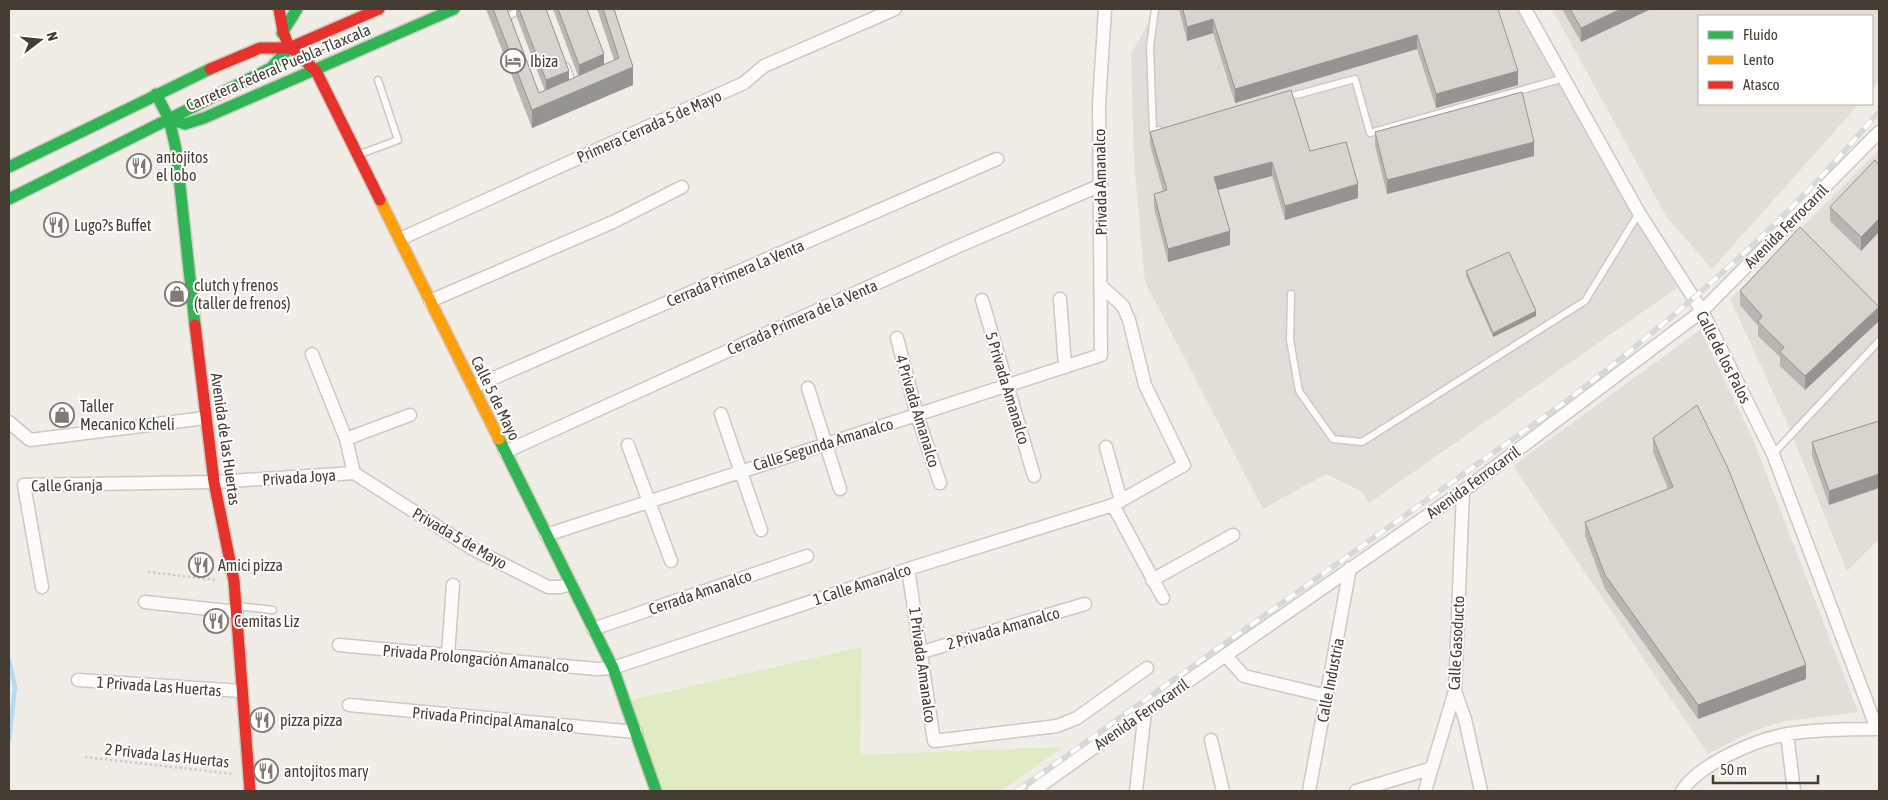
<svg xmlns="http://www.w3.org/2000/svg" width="1888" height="800" viewBox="0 0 1888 800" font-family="'Asap Condensed',sans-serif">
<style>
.industrial{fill:#e3ddd7}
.green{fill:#deebc3}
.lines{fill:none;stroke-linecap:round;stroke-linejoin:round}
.stream{stroke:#b3dcf1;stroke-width:4.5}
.lane-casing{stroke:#ccc8c2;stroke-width:9}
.street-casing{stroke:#ccc8c2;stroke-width:15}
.fast-casing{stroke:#d1cabe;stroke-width:14}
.slow-casing{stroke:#d1cabe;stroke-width:14}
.jam-casing{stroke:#d1cabe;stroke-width:14}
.path{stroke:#cecac6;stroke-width:2.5;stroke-dasharray:2.5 2.5;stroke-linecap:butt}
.lane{stroke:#fdfcfb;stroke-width:6}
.street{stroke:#fdfcfb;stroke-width:12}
.fast{stroke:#30b455;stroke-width:11}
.slow{stroke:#ff9f0a;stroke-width:11}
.jam{stroke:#e5322d;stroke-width:11}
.rail-casing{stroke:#d8d8d7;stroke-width:5.5}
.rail{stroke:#fff;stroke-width:4;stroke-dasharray:11;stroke-linecap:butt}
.wall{fill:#b9b5b0}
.shaded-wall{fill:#969490}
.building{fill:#d7d3cd;stroke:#969490}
.labels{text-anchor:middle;stroke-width:4;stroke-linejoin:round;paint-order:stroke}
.poi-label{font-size:16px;fill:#453d33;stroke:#fff;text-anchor:start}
.street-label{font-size:16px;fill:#453d33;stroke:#fff}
</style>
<rect width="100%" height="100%" fill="#f0ece6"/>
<path class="industrial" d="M1150,9H1517L1677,288L1369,503L1361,491L1326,474L1263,509L1145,282L1134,161L1131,54L1152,16Z
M1552,9H1879V81L1872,89V16H1699V104H1859L1712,269L1666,216Z
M1879,150V539L1847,571L1785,418L1730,299Z
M1700,330L1751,434L1858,712L1785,721L1751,732L1708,754L1513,466Z"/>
<path class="green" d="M862,647L860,755L1063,747L1000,791H662L631,700Z"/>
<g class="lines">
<path class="stream" d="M9,660L15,687L9,741"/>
<defs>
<path id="lane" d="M1155,9L1150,47L1153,132L1159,130
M508,20L506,17L523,9
M566,66L574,87
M1285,98L1355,79L1370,133L1564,78
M360,154L398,140L378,80
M1291,294L1290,340L1299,391L1333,439L1362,442L1585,301L1639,213
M1773,454L1879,341
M237,606L273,610"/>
<path id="street" d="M1525,9L1639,213L1702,311L1773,454L1877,729
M400,239L744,83L764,66L895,9
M1060,299L1065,366
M982,300L1034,476
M430,301L613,222L682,187
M897,338L917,415L940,483
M312,354L346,439L354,473
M473,387L997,159
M808,388L840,489
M721,414L761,530
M9,422L30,440L205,418
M346,439L410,415
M628,445L671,561
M1106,447L1121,501
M505,452L959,246L1101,185
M354,473L471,548L548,587H560L571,584
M1113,505L1163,598
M546,535L1101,355L1099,104L1105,9
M908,569L934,741L1057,726L1077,718L1147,668
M1152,580L1233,535
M42,587L24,485L214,482L354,473
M145,602L237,612
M593,629L807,556
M339,645L597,669L613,668L908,569L1113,505L1184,465L1145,385L1129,320L1123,306L1101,286
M922,652L1085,604
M448,655L453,585
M1225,655L1244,676L1327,696
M78,680L241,691
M1455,691L1465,719L1481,791
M349,705L636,732
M1787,734L1794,791
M1211,740L1223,791
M1033,791L1145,711L1463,491L1702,311L1879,132
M1136,791L1145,711
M1309,791L1350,568
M1356,791L1429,769
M1425,791L1455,691L1463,491
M1682,791C1699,764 1757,739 1788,734C1815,729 1851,729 1879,729"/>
<path id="fast" d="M282,33L297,9
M156,94L169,119L176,149L195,325
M169,119L185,124L204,118L454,9
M9,167L210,69
M9,199L271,68L289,48
M499,439L613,668L656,791"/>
<path id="slow" d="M380,200L499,439"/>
<path id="jam" d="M279,9L283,31L288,45L316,71L380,200
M210,69L260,48H289L379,9
M195,325L214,482L234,581L250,791"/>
</defs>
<use href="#lane" class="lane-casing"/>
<use href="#street" class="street-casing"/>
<use href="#fast" class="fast-casing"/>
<use href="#slow" class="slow-casing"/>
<use href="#jam" class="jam-casing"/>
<path class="path" d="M148,572L217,580
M85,757L234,774"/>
<use href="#lane" class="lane"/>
<use href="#street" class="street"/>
<use href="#fast" class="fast"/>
<use href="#slow" class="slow"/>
<use href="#jam" class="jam"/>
<defs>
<path id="rail" d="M1017,791L1572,397C1650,336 1728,272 1798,201C1826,173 1852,142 1879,112"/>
</defs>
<use href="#rail" class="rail-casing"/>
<use href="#rail" class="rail"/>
</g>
<path class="wall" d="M486,9H507L539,93L545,91L516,15V9H546L569,80L578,76L553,9H587L604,65L614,60L597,9H614L633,85L532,128Z
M1179,9H1498L1518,85L1436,108L1417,49L1235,103L1213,33L1187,41Z
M1562,9H1651L1581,42Z
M1150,132L1310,151L1358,198L1285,220L1272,176L1218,190L1230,245L1168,262L1154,208V194L1163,191L1150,145Z
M1375,132L1534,156L1387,194L1375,146Z
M1879,165V232L1861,251L1830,221V207Z
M1466,271L1536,316L1493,337L1466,276Z
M1740,291L1879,321L1805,390L1780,366V357L1758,336V326L1740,305Z
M1879,421L1829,505L1812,456V442Z
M1653,438L1806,679L1698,719L1605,589L1585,536V522L1668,489L1653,452Z"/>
<path class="shaded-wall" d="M1621,9H1651L1581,42V28Z
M1213,19V33L1187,41V27Z
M1417,35V49L1235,103V89Z
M604,54V68L579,79V65Z
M633,67V85L532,128V110Z
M569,71V85L546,94V80Z
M1518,71V85L1436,108V94Z
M1534,142V156L1387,194V180Z
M1272,162V176L1214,191V177Z
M1358,184V198L1285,220V206Z
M1879,219V232L1861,251V237Z
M1230,231V245L1168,262V249Z
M1879,307V321L1805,390V376Z
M1536,311V316L1493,337V333Z
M1879,474V488L1829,505V491Z
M1806,665V679L1698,719V705Z"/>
<path class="building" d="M493,9H507L539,93L619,58L603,9H614L633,67L532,110Z
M519,9H546L569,71L546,80Z
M558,9H587L604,54L579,65Z
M1183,9H1498L1518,71L1436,94L1417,35L1235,89L1213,19L1187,27Z
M1570,9H1621L1581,28Z
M1291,90L1310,151L1346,142L1358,184L1285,206L1272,162L1214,177L1230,231L1168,249L1154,194L1167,190L1150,132Z
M1522,92L1534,142L1387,180L1375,132Z
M1875,160L1879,165V219L1861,237L1830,207Z
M1800,227L1879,307L1805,376L1780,352L1784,347L1758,322L1762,316L1740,291Z
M1509,252L1536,311L1493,333L1466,271Z
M1697,405L1727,466L1806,665L1698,705L1605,575L1585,522L1673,487L1653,438Z
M1879,421V474L1829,491L1812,442Z"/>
<defs>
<symbol id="hotel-ring" viewBox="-11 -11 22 22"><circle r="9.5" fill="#fff" stroke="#817a72" stroke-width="1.5"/><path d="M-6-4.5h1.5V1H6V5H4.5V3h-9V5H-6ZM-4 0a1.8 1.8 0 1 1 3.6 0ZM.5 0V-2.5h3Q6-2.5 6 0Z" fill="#817a72"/></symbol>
<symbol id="restaurant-ring" viewBox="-11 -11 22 22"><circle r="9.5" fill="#fff" stroke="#817a72" stroke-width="1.5"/><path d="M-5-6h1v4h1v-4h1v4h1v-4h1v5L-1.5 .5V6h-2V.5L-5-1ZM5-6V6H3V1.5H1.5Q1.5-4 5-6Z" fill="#817a72"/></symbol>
<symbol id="shop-ring" viewBox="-11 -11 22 22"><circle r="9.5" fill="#fff" stroke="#817a72" stroke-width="1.5"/><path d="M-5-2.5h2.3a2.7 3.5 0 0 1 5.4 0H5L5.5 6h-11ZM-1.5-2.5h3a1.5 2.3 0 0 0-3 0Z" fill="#817a72"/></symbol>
</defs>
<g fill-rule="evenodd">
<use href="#hotel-ring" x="499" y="47" width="28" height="28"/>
<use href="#restaurant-ring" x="125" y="152" width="28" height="28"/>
<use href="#restaurant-ring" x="42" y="211" width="28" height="28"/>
<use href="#shop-ring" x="163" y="280" width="28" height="28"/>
<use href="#shop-ring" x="48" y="401" width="28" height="28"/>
<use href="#restaurant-ring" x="187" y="551" width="28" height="28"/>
<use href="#restaurant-ring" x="202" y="607" width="28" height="28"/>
<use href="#restaurant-ring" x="248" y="706" width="28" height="28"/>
<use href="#restaurant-ring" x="252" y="757" width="28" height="28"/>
</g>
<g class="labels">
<g class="poi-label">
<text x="530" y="67">Ibiza</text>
<text x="156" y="163">antojitos<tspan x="156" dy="18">el lobo</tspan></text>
<text x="74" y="231">Lugo?s Buffet</text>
<text x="194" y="291">clutch y frenos<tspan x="194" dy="18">(taller de frenos)</tspan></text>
<text x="80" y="412">Taller<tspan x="80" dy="18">Mecanico Kcheli</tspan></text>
<text x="218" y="571">Amici pizza</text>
<text x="234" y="627">Cemitas Liz</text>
<text x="280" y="726">pizza pizza</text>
<text x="284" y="777">antojitos mary</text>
</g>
<g class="street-label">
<text transform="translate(278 67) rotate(-23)" y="6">Carretera Federal Puebla-Tlaxcala</text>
<text transform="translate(649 126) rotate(-24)" y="6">Primera Cerrada 5 de Mayo</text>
<text transform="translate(1100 182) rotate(-91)" y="6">Privada Amanalco</text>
<text transform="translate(1786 226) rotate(-45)" y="6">Avenida Ferrocarril</text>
<text transform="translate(735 273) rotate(-23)" y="6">Cerrada Primera La Venta</text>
<text transform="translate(802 317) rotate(-24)" y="6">Cerrada Primera de la Venta</text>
<text transform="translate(1724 357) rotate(63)" y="6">Calle de los Palos</text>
<text transform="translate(1008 388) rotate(73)" y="6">5 Privada Amanalco</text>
<text transform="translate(496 398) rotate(64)" y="6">Calle 5 de Mayo</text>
<text transform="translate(918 411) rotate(73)" y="6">4 Privada Amanalco</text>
<text transform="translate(226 439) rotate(82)" y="6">Avenida de las Huertas</text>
<text transform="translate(823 444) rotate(-17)" y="6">Calle Segunda Amanalco</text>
<text transform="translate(299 477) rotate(-4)" y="6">Privada Joya</text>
<text transform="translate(1473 482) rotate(-36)" y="6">Avenida Ferrocarril</text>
<text transform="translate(67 485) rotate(-1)" y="6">Calle Granja</text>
<text transform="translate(460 538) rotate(30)" y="6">Privada 5 de Mayo</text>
<text transform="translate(862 584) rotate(-18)" y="6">1 Calle Amanalco</text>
<text transform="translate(700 592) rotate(-19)" y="6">Cerrada Amanalco</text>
<text transform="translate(1003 628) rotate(-16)" y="6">2 Privada Amanalco</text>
<text transform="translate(1456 643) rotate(-87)" y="6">Calle Gasoducto</text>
<text transform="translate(476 658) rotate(5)" y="6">Privada Prolongación Amanalco</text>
<text transform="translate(923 665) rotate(82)" y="6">1 Privada Amanalco</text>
<text transform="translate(1330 680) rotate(-79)" y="6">Calle Industria</text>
<text transform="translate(159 686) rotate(4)" y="6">1 Privada Las Huertas</text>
<text transform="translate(1141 714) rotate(-35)" y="6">Avenida Ferrocarril</text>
<text transform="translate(493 719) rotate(5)" y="6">Privada Principal Amanalco</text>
<text transform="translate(167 755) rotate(6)" y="6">2 Privada Las Huertas</text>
</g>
</g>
<rect width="1888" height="800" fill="none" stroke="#453d33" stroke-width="20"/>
<rect x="1698" y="15" width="175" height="90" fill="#ffffff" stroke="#b5b1ad"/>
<rect x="1708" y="31" width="25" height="8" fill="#30b455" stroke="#b5b1ad"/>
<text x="1743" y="40" font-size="15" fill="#453d33">Fluido</text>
<rect x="1708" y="56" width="25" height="8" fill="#ff9f0a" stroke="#b5b1ad"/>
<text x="1743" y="65" font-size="15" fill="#453d33">Lento</text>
<rect x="1708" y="81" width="25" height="8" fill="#e5322d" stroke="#b5b1ad"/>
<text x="1743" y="90" font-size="15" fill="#453d33">Atasco</text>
<g transform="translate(40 40) rotate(74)" stroke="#ffffff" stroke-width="4" paint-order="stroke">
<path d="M0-4L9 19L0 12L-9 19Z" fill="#453d33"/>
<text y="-8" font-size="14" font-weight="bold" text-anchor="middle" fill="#453d33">N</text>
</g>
<path d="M1713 775v8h105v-8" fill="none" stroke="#453d33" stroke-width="2.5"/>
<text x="1720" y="775" font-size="15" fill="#453d33" stroke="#ffffff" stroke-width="4" paint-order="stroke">50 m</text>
</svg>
